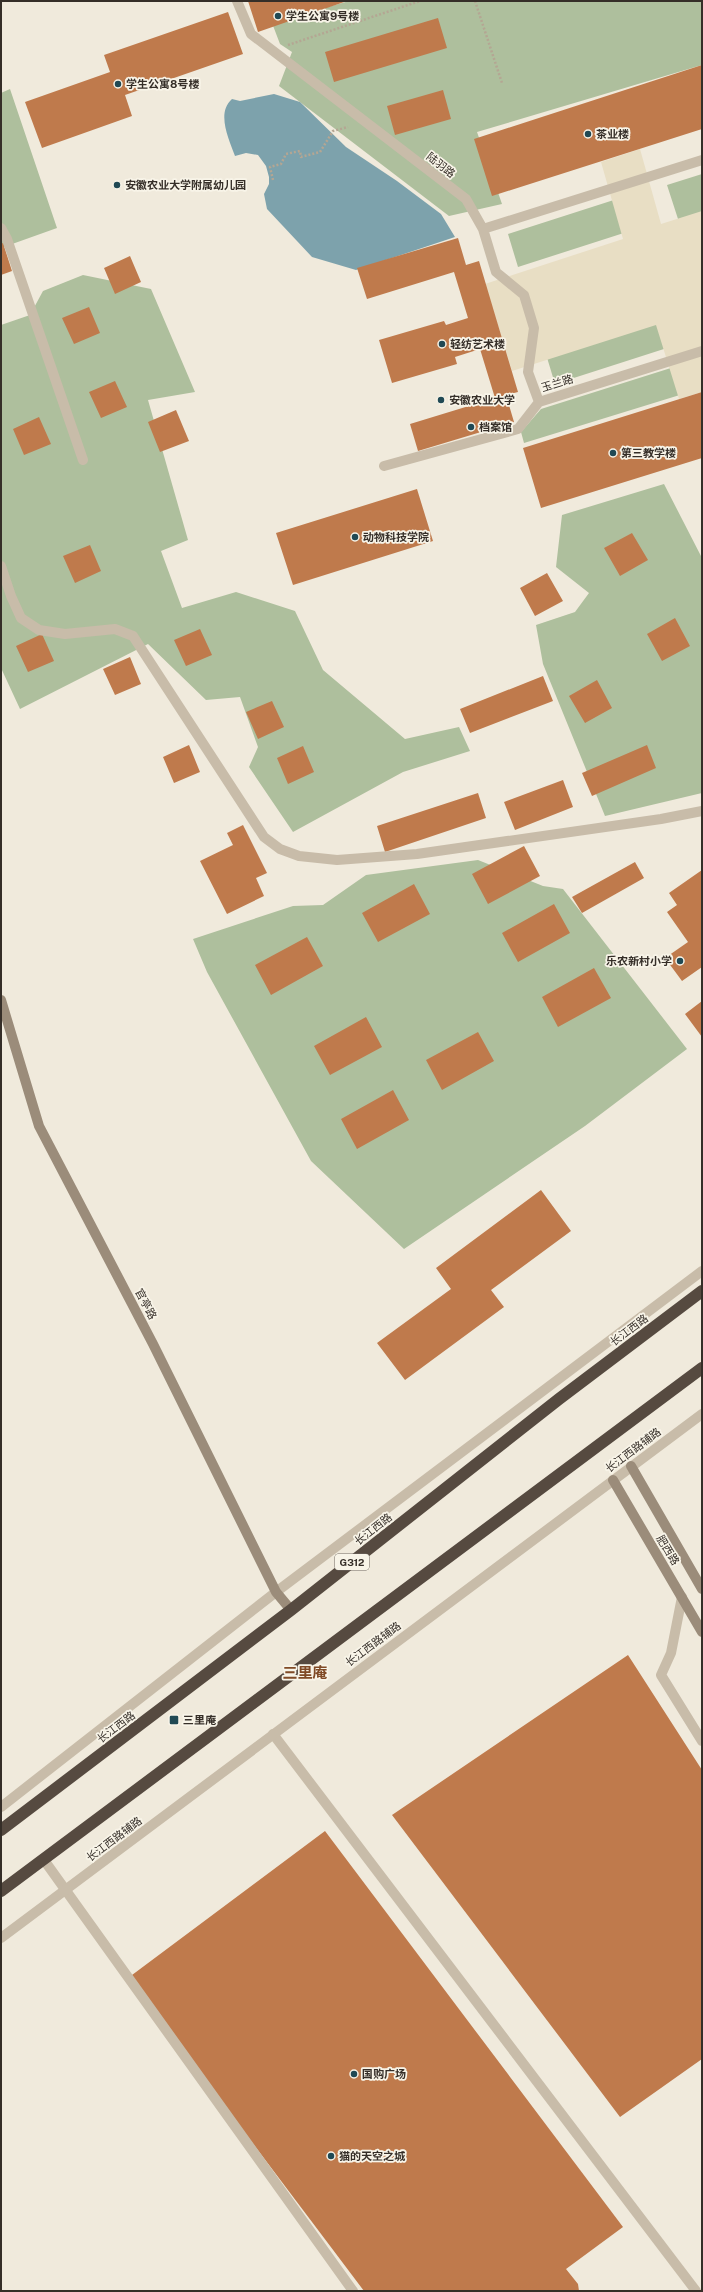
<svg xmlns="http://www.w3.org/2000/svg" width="703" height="2292" viewBox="0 0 703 2292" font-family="'Public Sans','Noto Sans SC',sans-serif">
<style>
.green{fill:#aebf9d}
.plaza{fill:#e8dec4}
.water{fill:#7da2ac}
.building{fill:#bf7a4c}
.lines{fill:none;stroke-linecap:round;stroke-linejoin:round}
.path{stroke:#b4a693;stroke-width:2.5;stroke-dasharray:2 2;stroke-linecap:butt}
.lane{stroke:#c8bca9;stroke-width:10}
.street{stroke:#c8bca9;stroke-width:10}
.secondary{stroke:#9b8c7a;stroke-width:10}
.highway{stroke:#564a40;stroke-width:12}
.poi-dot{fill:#204954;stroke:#f8f4e8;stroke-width:1.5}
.labels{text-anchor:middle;stroke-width:3.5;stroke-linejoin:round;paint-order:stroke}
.shield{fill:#f8f4e8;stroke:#706962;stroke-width:1}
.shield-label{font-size:10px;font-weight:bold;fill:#352e28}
.poi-label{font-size:11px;font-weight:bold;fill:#352e28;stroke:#f8f4e8;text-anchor:start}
.street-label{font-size:11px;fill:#352e28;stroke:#f8f4e8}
.district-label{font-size:15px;font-weight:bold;fill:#804a26;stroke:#f8f4e8}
</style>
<rect width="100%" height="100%" fill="#f0eadc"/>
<path class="green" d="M349,1H702V65L477,132L502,204L449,216L279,86L292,52L280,44L272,23Z
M10,89L57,228L1,248V93Z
M702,174V293L667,185Z
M620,198L630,231L518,267L508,234Z
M83,275L151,289L195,392L148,400L188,540L161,551L182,608L236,592L295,611L323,670L405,739L459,727L470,751L403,772L293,832L249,767L258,747L240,697L206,700L148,644L20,709L1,668V325L30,315L43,291Z
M656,316L667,348L555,384L545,351Z
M674,367L683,394L524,443L521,432L541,409Z
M664,484L702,558V793L605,816L543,664L536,625L575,612L589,593L556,567L562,515Z
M478,860L543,886L563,889L687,1049L585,1126L404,1249L311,1161L207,972L193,939L293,906L323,905L366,875Z"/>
<path class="plaza" d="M640,149L661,224L702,211V392L679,399L656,325L512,371L485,284L623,239L601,162Z"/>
<path class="water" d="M274,94L300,102L346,147L397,181L441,214L455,237L356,270L312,257L267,209L264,194L269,184V177L266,166L258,155L246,153L235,156C229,139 216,113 232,99L240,101Z"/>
<path class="building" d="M248,1H347L258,32Z
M228,12L243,54L125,95L132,116L42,148L25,102L110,72L104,55Z
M438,18L447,48L334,82L325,52Z
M702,65V129L492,196L474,139Z
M443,90L451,119L395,135L387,106Z
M458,238L466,265L479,261L518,392L506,395L514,422L418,451L410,424L495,398L480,349L455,357L457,364L392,383L379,340L444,321L446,325L468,318L454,272L367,299L357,268Z
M3,243L12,271L1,275V244Z
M130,256L141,282L115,294L104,268Z
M89,307L100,333L74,344L62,318Z
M115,381L127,407L101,418L89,392Z
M702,392V458L541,508L523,448Z
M176,410L189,441L160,452L148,422Z
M39,417L51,444L24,455L13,429Z
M417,489L433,541L293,585L276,533Z
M632,533L648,560L620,576L604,548Z
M90,545L101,571L75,583L63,556Z
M547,573L563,601L535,616L520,588Z
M675,618L690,646L662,661L647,634Z
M200,629L212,655L186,666L174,640Z
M42,634L54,661L28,672L16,646Z
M130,657L141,684L115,695L103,669Z
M543,676L553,701L470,733L460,709Z
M597,680L612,708L585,723L569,696Z
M272,701L284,727L258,739L246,712Z
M189,745L200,772L174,783L163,757Z
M647,745L656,768L592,796L582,773Z
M303,746L314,772L288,784L277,758Z
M563,780L573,807L515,830L504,802Z
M478,793L486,818L385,852L377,826Z
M243,825L267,873L256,878L264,896L227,914L200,861L233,845L227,833Z
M524,846L540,876L488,904L472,874Z
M635,862L644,878L582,913L572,897Z
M702,870V967L682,981L665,958L688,942L667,912L677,905L669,893Z
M414,884L430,914L378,942L362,913Z
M554,904L570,933L518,962L502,933Z
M307,937L323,966L271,995L255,965Z
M594,968L611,998L558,1027L542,997Z
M702,1001V1037L685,1014Z
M366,1017L382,1047L330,1075L314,1046Z
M478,1032L494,1061L442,1090L426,1060Z
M393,1090L409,1120L357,1149L341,1119Z
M541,1190L571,1231L491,1290L504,1307L405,1380L377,1343L451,1289L436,1268Z
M628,1655L702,1770V2059L620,2117L392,1815Z
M325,1831L623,2227L566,2269L578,2284L579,2291H364L128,1978Z"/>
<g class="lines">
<path class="path" d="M475,1L502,83
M288,45L420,1
M273,180L270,167L281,164L286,154L300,151L301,157L320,152L333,131L348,127"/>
<path class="lane" d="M682,1597L671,1653L661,1675L702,1741
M273,1734L696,2291
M44,1860L353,2291"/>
<path class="street" d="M237,1L251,34L466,199L483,229L496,272L524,295L534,328L528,372L539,402
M1,228L7,239L83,460
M483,229L702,160
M384,466L518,429L539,402L702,351
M1,566L11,596L21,618L39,630L65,634L115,629L133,636L264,837L280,849L299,856L337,860L417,854L661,819L702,811
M1,1807L276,1592L702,1271
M1,1938L702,1414"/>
<path class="secondary" d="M1,1000L39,1126L153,1344L276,1592L291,1610
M631,1466L702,1589
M613,1480L702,1632"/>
<path class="highway" d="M1,1830L291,1610L559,1399L702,1291
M1,1891L702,1368"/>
</g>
<g class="poi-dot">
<circle cx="278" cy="16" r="4"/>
<circle cx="118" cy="84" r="4"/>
<circle cx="588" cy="134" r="4"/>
<circle cx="117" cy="185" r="4"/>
<circle cx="442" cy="344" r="4"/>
<circle cx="441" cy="400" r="4"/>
<circle cx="471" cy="427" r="4"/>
<circle cx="613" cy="453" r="4"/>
<circle cx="355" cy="537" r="4"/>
<circle cx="680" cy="961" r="4"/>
<rect x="169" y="1715" width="10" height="10" rx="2"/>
<circle cx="354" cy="2074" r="4"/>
<circle cx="331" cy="2156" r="4"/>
</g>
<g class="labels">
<rect class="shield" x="335" y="1554" width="34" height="16" rx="3"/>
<g class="shield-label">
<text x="352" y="1566">G312</text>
</g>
<g class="poi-label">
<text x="286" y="20">学生公寓9号楼</text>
<text x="126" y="88">学生公寓8号楼</text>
<text x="596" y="138">茶业楼</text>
<text x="125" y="189">安徽农业大学附属幼儿园</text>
<text x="450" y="348">轻纺艺术楼</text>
<text x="449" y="404">安徽农业大学</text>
<text x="479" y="431">档案馆</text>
<text x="621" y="457">第三教学楼</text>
<text x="363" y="541">动物科技学院</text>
<text x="672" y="965" text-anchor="end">乐农新村小学</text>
<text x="183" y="1724">三里庵</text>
<text x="362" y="2078">国购广场</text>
<text x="339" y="2160">猫的天空之城</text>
</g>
<g class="street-label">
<text transform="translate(441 165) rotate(38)" y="4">陆羽路</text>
<text transform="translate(557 383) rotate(-17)" y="4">玉兰路</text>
<text transform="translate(146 1304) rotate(62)" y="4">官亭路</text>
<text transform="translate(629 1330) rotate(-37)" y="4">长江西路</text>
<text transform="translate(633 1450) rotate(-37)" y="4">长江西路辅路</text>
<text transform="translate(373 1529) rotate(-38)" y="4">长江西路</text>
<text transform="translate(668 1550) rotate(59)" y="4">肥西路</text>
<text transform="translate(373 1644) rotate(-37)" y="4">长江西路辅路</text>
<text transform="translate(116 1727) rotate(-37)" y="4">长江西路</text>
<text transform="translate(114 1839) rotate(-37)" y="4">长江西路辅路</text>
</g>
<g class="district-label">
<text x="305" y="1678">三里庵</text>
</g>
</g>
<rect width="703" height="2292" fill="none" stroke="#352e28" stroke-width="4"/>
</svg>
